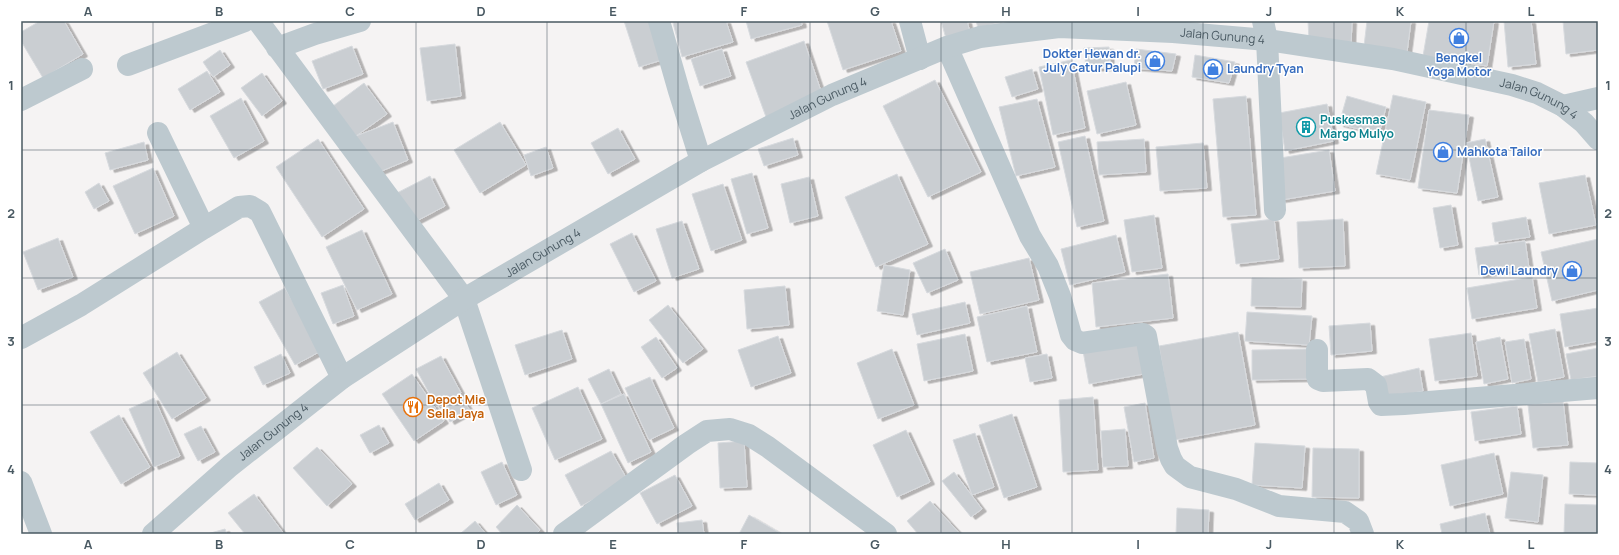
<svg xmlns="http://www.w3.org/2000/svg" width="1619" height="555" viewBox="0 0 1619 555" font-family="Manrope,sans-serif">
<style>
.building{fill:#caced2;stroke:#d7dade;filter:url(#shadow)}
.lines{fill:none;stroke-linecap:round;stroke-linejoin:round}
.minor{stroke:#bdc9cf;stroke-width:22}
.tertiary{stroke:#bdc9cf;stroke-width:22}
.grid{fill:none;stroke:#495962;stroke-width:1;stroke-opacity:0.55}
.labels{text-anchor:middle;stroke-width:3;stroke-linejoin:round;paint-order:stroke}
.street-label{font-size:12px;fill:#495962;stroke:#fff}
.shop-label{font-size:12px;font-weight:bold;fill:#366cbe;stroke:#fff;text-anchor:end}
.culture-label{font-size:12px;font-weight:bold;fill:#0d838f;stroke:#fff;text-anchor:start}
.food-label{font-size:12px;font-weight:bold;fill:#c56008;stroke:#fff;text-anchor:start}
.neatline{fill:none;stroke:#495962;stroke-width:1.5}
.grid-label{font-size:13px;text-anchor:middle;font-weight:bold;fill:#495962}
</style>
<defs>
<filter id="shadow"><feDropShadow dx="4.5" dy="2.5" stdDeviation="0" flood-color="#0004"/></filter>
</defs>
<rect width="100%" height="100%" fill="#f5f3f3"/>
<path class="building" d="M40,21H64L83,54L43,78L21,41V32Z
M624,21H652L665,59L639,67Z
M680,21H726L733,42L682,57L673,23Z
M746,21H801L802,25L751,39Z
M827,21H891L901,51L843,70Z
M941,21H967L971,36L947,42Z
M976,21H1006L978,28Z
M1308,21H1352L1351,45L1309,42Z
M1367,21H1411L1407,52L1364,46Z
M1429,21H1494L1487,66L1423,56Z
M1504,21H1531L1536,64L1508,67Z
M1563,21H1598V50L1566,54Z
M804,41L823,97L766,117L746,62Z
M455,44L461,96L427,101L420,48Z
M352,46L363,74L323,89L312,61Z
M1109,47L1110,68L1086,69L1084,48Z
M722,49L731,76L700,86L691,59Z
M1136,49L1176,54L1172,71L1134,68Z
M220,50L230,65L213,77L203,62Z
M1195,55L1235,62L1229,83L1192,77Z
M1071,60L1085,128L1053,135L1039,67Z
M1032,69L1038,89L1012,97L1005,77Z
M207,71L220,92L190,110L178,89Z
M262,73L282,101L262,116L241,88Z
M935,80L981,172L928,197L883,106Z
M1126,82L1136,125L1097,134L1087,91Z
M364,83L387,114L356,136L333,106Z
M1393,95L1426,102L1410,180L1376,174Z
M1246,96L1256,215L1223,217L1213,99Z
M1347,96L1386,107L1379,134L1339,124Z
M241,98L264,141L234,158L210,116Z
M1037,99L1055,167L1016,176L999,107Z
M1327,104L1334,141L1285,151L1279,113Z
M1429,110L1469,115L1457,193L1418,188Z
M393,122L408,160L372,175L356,136Z
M500,122L526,165L480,193L454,150Z
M618,128L635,159L608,174L591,143Z
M1085,136L1104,221L1077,227L1058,142Z
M793,138L798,155L764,166L758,149Z
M318,139L364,209L322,237L276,167Z
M1144,139L1146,172L1099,175L1097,142Z
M1485,139L1498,197L1478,201L1466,143Z
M144,142L148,160L110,170L105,153Z
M1203,143L1207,188L1160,191L1156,147Z
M546,147L553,168L531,176L524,155Z
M1329,150L1335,191L1281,200L1274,159Z
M153,168L174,216L135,234L113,186Z
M752,173L768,228L747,234L731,179Z
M897,174L928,244L876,267L845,197Z
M1585,175L1596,225L1549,234L1539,183Z
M430,176L445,206L409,225L393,195Z
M809,177L818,216L790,223L781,184Z
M99,183L109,201L94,209L85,192Z
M723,184L742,240L711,251L692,194Z
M1451,205L1458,245L1440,248L1433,208Z
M1154,215L1162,268L1132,272L1124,220Z
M1526,217L1530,237L1495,242L1492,223Z
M1274,219L1279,259L1236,264L1231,224Z
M1343,219L1345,266L1299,268L1297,222Z
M682,221L699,269L672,278L656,229Z
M362,230L392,294L357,310L326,247Z
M632,233L656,281L634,292L610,244Z
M1116,235L1125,272L1070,285L1061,249Z
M58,238L73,277L38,290L23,252Z
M1598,239V290L1552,301L1541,252Z
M1525,241L1529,268L1479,275L1475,248Z
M945,249L958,280L927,293L913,263Z
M1029,258L1039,300L980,314L970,272Z
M884,265L910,270L903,315L877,311Z
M1168,274L1173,318L1096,327L1092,283Z
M1532,277L1537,308L1472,319L1467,288Z
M1252,278L1302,279L1301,307L1251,306Z
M343,285L354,316L333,324L321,293Z
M785,286L789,325L747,329L744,290Z
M285,288L321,351L295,365L259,302Z
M965,302L970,323L917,335L912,314Z
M668,305L703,349L683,363L649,320Z
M1027,306L1037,352L987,362L977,317Z
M1598,308V341L1565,347L1560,314Z
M1247,312L1312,316L1309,345L1245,341Z
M1370,323L1372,351L1331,355L1329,326Z
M1555,329L1564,377L1538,382L1529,334Z
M562,330L572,359L525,375L515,345Z
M1238,332L1255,425L1175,440L1159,346Z
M1471,333L1477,376L1435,381L1429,339Z
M965,334L973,371L924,381L917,344Z
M778,336L791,373L751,387L738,350Z
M656,337L677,368L662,378L641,347Z
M1500,337L1508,379L1484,384L1476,342Z
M1142,339L1149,373L1089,384L1083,351Z
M1524,339L1531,379L1512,383L1505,342Z
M1598,348V376L1571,380L1566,354Z
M892,349L914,405L878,419L857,363Z
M1308,349V379L1252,380V350Z
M177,352L206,398L172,419L143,373Z
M281,354L290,373L263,385L254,367Z
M1047,354L1052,378L1030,382L1025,358Z
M441,356L461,393L436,406L416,369Z
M1419,368L1423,391L1384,399L1380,377Z
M609,369L621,394L601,404L588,379Z
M412,374L444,421L414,441L382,394Z
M650,377L674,428L649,440L625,388Z
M578,387L602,439L555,460L532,408Z
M624,394L651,452L628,463L601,404Z
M461,395L470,411L450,422L441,406Z
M1093,397L1098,470L1063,472L1059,400Z
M154,398L180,456L154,467L129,409Z
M1563,401L1568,445L1533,448L1528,405Z
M1145,403L1154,458L1134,462L1124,407Z
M1517,406L1521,434L1475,441L1471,412Z
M1012,414L1037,487L1004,498L979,425Z
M119,415L150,467L121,484L90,432Z
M379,425L389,443L370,453L360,435Z
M201,426L215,452L198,461L184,434Z
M1125,429L1128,466L1103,467L1101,431Z
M906,430L930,482L897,497L873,445Z
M975,433L994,487L972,495L953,440Z
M744,441L747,487L720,488L718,443Z
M1255,443L1305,446L1302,488L1252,485Z
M317,447L352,484L327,506L293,468Z
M1313,448L1359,449V498L1312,497Z
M611,451L628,481L581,506L565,475Z
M1494,453L1503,494L1450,506L1441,465Z
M502,462L517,495L496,505L481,472Z
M1570,462L1598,463V495L1569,494Z
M954,472L982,509L971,517L942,481Z
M1511,472L1543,475L1538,522L1505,518Z
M675,475L692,506L657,524L640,493Z
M439,483L449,500L415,520L405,504Z
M254,494L284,534H245L228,513Z
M930,501L960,534H918L907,521Z
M1565,504L1598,505V534H1564Z
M517,505L540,530L536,534H502L496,527Z
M1177,508L1209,510L1208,534H1176Z
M1485,513L1490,534H1442L1440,524Z
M749,515L780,533V534H739Z
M702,520L704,534H678L677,523Z
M475,521L486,534H460Z
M225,529L227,534H207Z"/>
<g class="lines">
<path class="minor" d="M258,21L464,299L521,470
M659,21L679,91L701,161
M910,21L920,59
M1263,21L1267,40L1275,210
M947,47L1030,236L1048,266L1060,296L1071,335L1075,340L1082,343L1143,334L1146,336L1167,448L1171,459L1175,466L1190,477L1236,489L1279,506L1345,512L1358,521L1363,534
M277,48L315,34L360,21
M128,65L245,21
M21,100L82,69
M1563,106L1598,98
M158,133L204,228L239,207L250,206L260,212L342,378
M21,338L81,305L204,228
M1317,350V376L1318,379L1323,381L1368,379L1376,385L1379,402L1381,405L1404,404L1598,388
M21,482L41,534
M564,534L687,444L707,431L730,429L749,435L768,447L886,534"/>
<path class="tertiary" id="s1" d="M153,534L230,466L342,378L464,299L701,161L832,95L947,47L980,37L1059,27L1173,32L1267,40L1393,59L1512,85L1537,93L1563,106L1584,123L1598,139"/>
</g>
<path class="grid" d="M153,21V534M284,21V534M416,21V534M547,21V534M678,21V534M810,21V534M941,21V534M1072,21V534M1203,21V534M1334,21V534M1466,21V534M21,150H1598M21,278H1598M21,405H1598"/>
<defs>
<symbol id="shop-ring" viewBox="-11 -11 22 22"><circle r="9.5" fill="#fff" stroke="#3f7fe0" stroke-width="1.5"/><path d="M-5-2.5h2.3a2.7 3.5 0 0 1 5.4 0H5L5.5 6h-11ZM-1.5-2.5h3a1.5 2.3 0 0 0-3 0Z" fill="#3f7fe0"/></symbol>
<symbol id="building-ring" viewBox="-11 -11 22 22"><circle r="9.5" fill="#fff" stroke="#0f9aa8" stroke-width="1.5"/><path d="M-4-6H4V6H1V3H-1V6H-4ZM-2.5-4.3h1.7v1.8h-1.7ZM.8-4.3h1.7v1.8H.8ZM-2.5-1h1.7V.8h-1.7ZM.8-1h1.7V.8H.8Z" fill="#0f9aa8"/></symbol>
<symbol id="restaurant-ring" viewBox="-11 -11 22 22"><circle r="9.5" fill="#fff" stroke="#e8710a" stroke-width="1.5"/><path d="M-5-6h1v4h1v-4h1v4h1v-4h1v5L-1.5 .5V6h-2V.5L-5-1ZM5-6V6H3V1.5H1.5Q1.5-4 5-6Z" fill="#e8710a"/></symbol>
</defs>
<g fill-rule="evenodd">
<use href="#shop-ring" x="1448" y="27" width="22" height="22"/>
<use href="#shop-ring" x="1144" y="50" width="22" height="22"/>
<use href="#shop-ring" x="1202" y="58" width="22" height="22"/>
<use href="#building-ring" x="1295" y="116" width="22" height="22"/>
<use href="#shop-ring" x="1432" y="141" width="22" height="22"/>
<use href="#shop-ring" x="1561" y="260" width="22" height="22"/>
<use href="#restaurant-ring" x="402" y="396" width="22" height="22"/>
</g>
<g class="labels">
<g class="street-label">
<text dy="4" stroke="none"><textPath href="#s1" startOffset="1214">Jalan Gunung 4</textPath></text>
<text dy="4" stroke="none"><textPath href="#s1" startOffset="806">Jalan Gunung 4</textPath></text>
<text dy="4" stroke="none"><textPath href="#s1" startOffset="1538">Jalan Gunung 4</textPath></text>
<text dy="4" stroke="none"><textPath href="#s1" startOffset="482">Jalan Gunung 4</textPath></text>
<text dy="4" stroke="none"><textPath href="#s1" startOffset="158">Jalan Gunung 4</textPath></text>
</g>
<g class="shop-label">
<text x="1141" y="58">Dokter Hewan dr.<tspan x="1141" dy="14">July Catur Palupi</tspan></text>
<text x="1459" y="62" text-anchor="middle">Bengkel<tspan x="1459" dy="14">Yoga Motor</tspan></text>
<text x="1227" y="73" text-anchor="start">Laundry Tyan</text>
<text x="1457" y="156" text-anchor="start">Mahkota Tailor</text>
<text x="1558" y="275">Dewi Laundry</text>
</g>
<g class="culture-label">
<text x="1320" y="124">Puskesmas<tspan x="1320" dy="14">Margo Mulyo</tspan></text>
</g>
<g class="food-label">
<text x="427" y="404">Depot Mie<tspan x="427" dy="14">Sella Jaya</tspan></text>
</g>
</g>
<rect width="1619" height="555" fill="none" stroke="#ffffff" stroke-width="44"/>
<rect x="22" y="22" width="1575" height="511" class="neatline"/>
<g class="grid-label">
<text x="88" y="16">A</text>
<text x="219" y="16">B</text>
<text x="350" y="16">C</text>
<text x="481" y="16">D</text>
<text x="613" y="16">E</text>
<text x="744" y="16">F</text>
<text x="875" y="16">G</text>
<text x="1006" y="16">H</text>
<text x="1138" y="16">I</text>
<text x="1269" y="16">J</text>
<text x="1400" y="16">K</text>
<text x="1531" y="16">L</text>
<text x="11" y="90">1</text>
<text x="1608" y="90">1</text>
<text x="11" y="218">2</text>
<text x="1608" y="218">2</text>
<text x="11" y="346">3</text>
<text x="1608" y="346">3</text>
<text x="11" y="474">4</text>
<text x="1608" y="474">4</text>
<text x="88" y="549">A</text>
<text x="219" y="549">B</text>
<text x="350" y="549">C</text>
<text x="481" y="549">D</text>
<text x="613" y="549">E</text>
<text x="744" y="549">F</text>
<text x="875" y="549">G</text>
<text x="1006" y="549">H</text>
<text x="1138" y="549">I</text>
<text x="1269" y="549">J</text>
<text x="1400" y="549">K</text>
<text x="1531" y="549">L</text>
</g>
</svg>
